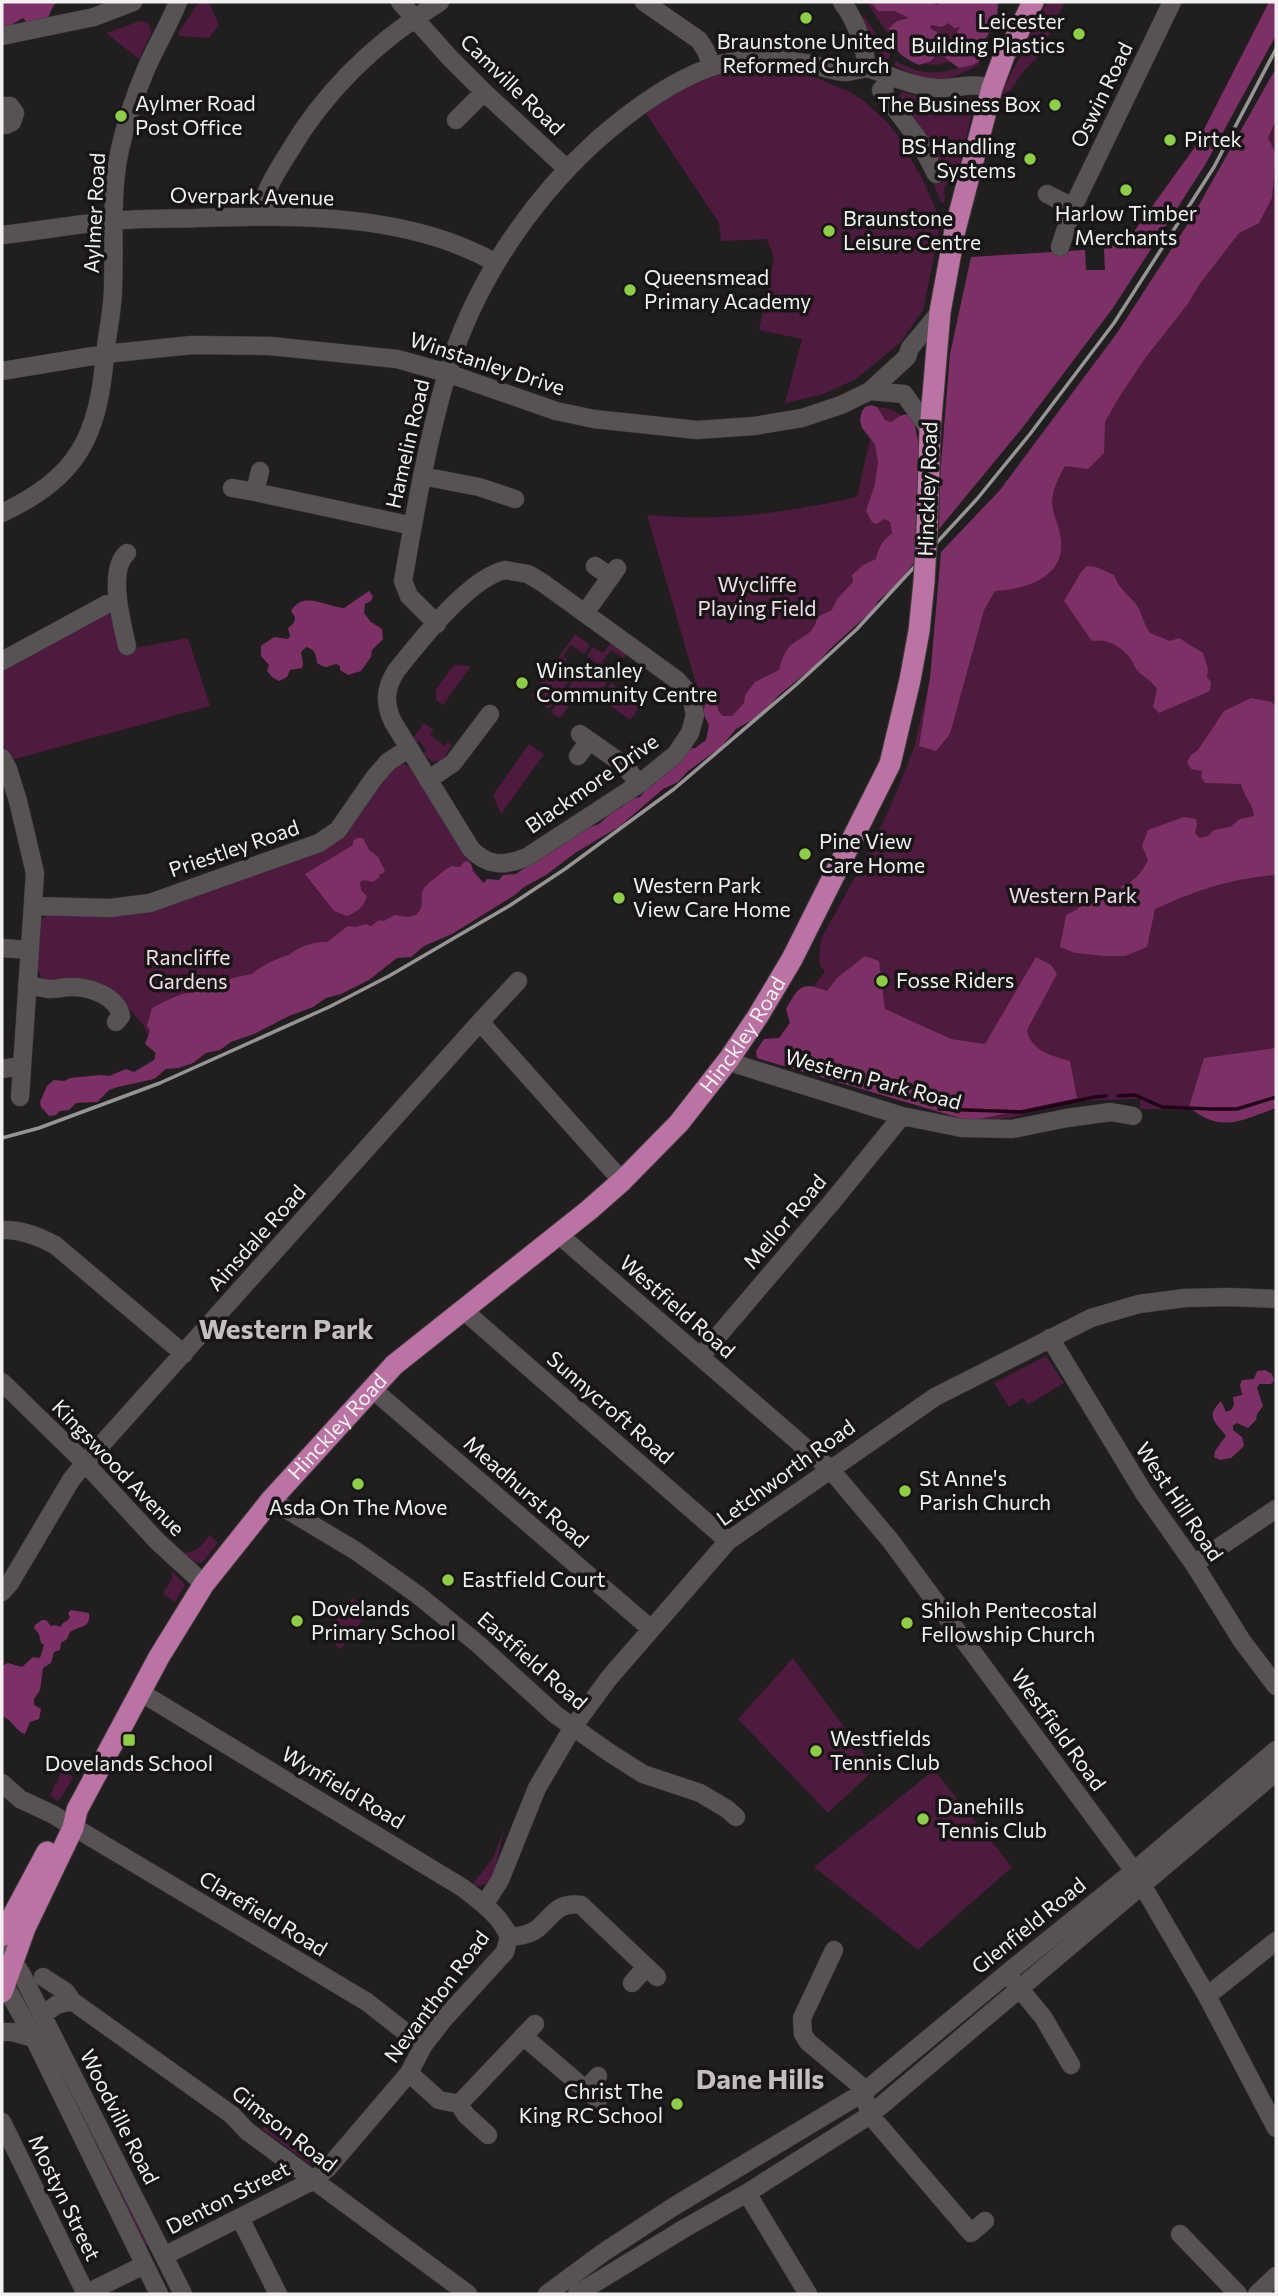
<svg xmlns="http://www.w3.org/2000/svg" width="1278" height="2296" viewBox="0 0 1278 2296" font-family="Commissioner,sans-serif">
<style>
.green{fill:#4e1a3e}
.forest{fill:#7d3066;fill-rule:evenodd}
.lines{fill:none;stroke-linecap:round;stroke-linejoin:round}
.stream{stroke:#210017;stroke-width:3.5}
.minor-casing{stroke:#3d3b3c;stroke-width:19}
.major-casing{stroke:#3d3b3c;stroke-width:23}
.minor{stroke:#575355;stroke-width:18}
.major{stroke:#bb73a3;stroke-width:21}
.rail{stroke:#969495;stroke-width:3.5}
.major-bridge-casing{stroke:#3d3b3c;stroke-width:23;stroke-linecap:butt}
.major-bridge{stroke:#bb73a3;stroke-width:21}
.poi-dot{fill:#8dce44;stroke:#181516;stroke-width:2.5}
.labels{text-anchor:middle;stroke-width:7;stroke-linejoin:round;paint-order:stroke}
.poi-label{font-size:21px;fill:#f2f0f1;stroke:#181516;text-anchor:start}
.street-label{font-size:21px;fill:#f2f0f1;stroke:#181516}
.park-label{font-size:21px;fill:#f3dcea;stroke:#181516}
.district-label{font-size:28px;font-weight:bold;fill:#c3bec1;stroke:#181516}
</style>
<rect width="100%" height="100%" fill="#211e20"/>
<path class="green" d="M199,2H209L219,25L209,38L181,36L178,33Z
M866,2H995L952,61L938,65L926,64L915,60L899,49Z
M1047,2H1065L1037,58L1024,70L1010,91L1003,94L1002,92Z
M864,16L890,54L888,62C872,52 869,34 861,18Z
M140,21L147,22L152,31L139,59L106,33Z
M981,55L979,64C946,85 928,83 894,65L896,61C925,79 955,75 981,55Z
M748,66L786,69L822,80L852,93L864,101L888,123L898,136L923,180L941,221L923,310L900,343L856,379L824,394L785,403L802,339L759,330L774,258L767,239L721,241L719,223L645,112C682,87 705,77 748,66Z
M902,92L934,100L968,97L974,104L957,177L945,186L943,195L945,196L944,203L941,202L898,98Z
M1276,122V1100L1227,1111L1140,1109V1099L1098,1100L1069,1103L1009,1118L970,1121L759,1059L756,1056V1051L764,1039L779,1038L790,1023L786,1009C794,996 797,984 814,986L825,971L820,966L819,958L821,939L865,859L892,803L914,748L930,678L945,579L1212,245Z
M878,407C892,408 900,413 910,423L917,550L713,742L647,515C723,522 784,513 857,497L870,439L860,415Z
M109,612L112,613L120,651L188,638L210,706L11,760L2,743V668Z
M575,634L590,645L584,654L571,645L563,656L567,659L565,663L573,669L569,675L554,664Z
M612,642L627,653L624,658L611,650L602,662L607,667L604,671L613,673L610,679L572,677L576,671L580,674L583,670L589,674L596,663L587,656L593,647L603,653Z
M454,665L471,666L443,705L436,700V689Z
M552,667L570,680L549,709L531,696Z
M573,681L607,682L596,698L581,689L560,718L551,712Z
M611,683L641,705L630,720L600,698Z
M424,723L434,730L430,735L445,746L448,742L452,745L443,760C434,763 429,761 422,753L426,751L420,741L416,743L413,738Z
M529,744L544,754L501,814L493,795Z
M405,764L415,770L471,865L487,889L351,976L156,1057L144,1026L124,1003L43,980L37,969L40,923L42,919L50,914L154,910L320,851L391,769L398,765Z
M1046,1356L1064,1383L1028,1405L1023,1398L1009,1407L994,1383Z
M210,1535L218,1543L203,1562L196,1563L182,1552C195,1556 202,1544 210,1535Z
M171,1570L185,1585L175,1602L163,1594L172,1578Z
M353,1598L370,1610L341,1649L324,1636Z
M793,1658L875,1769L828,1813L738,1719Z
M63,1769L73,1777L61,1798L57,1801L50,1795Z
M934,1770L1012,1867L918,1950L814,1867Z
M504,1829L496,1866L489,1881L485,1884L478,1886L473,1884L493,1858Z
M77,2098L150,2243L141,2248L74,2100Z
M274,2120L317,2153L320,2156L318,2163L310,2164L262,2129L268,2122Z"/>
<path class="forest" d="M2,2H57C51,7 50,15 46,22L29,25L23,18L2,30Z
M871,2H930L937,5L943,2H998L997,18L985,40V57L973,65L959,68L944,57L936,55L931,61L919,65C898,55 894,50 889,28L897,21L909,18L894,11H878ZM949,23L954,28L960,27L957,32L959,40L952,47L943,43L937,32L930,28L931,25L942,27Z
M1269,2H1276L1275,37L1205,165L1113,308L1023,427L939,529L940,477L950,354L971,257L1085,250L1086,270H1105L1104,249L1133,233L1195,147Z
M1276,68V120L1268,138L1276,154L1272,198L1259,223L1239,233L1199,285L1187,305L1146,357L1118,399L1105,422L1104,453L1088,469L1065,466C1059,476 1052,490 1052,503C1053,515 1060,528 1061,540C1065,578 1025,589 995,591L984,610L950,734L936,751L919,746L930,678L941,552L1000,490L1117,333L1191,219Z
M871,405L877,407L885,420L891,422C900,417 902,411 913,417L919,445V543L915,546L916,560L895,587L878,601L873,610L831,648L816,665L779,695L761,715L736,729L721,747L688,771L678,782L663,789L620,826L575,853L546,875L524,887L515,895L452,934L424,946L411,957L397,958L369,980L341,994L326,998L313,1007L289,1016L254,1034L231,1042L220,1050L206,1053L193,1063L179,1068L166,1069L154,1079L118,1087L109,1090L97,1102L76,1103L69,1110L60,1111L56,1115L49,1116L41,1107L40,1102L47,1086L54,1080L64,1081L70,1078L100,1075L109,1076L126,1069L134,1072L154,1060L156,1053L145,1044L150,1031L147,1026L152,1008C163,1002 184,991 196,992L201,989H213C223,978 239,977 252,974C259,967 279,957 289,955C297,947 316,941 327,942L348,926L356,927L366,924L371,926L379,920L384,921L394,915L408,917L416,915C427,904 418,898 424,888C426,885 447,868 451,866L460,867L464,862L468,861L471,864L473,872L484,883L487,879L499,880L503,875L516,874L537,859L558,848L565,841L587,828L599,824L611,813L622,807L626,800L640,797L647,788L656,783V778L686,749L695,748L706,740L709,725L703,713L705,705L713,702L717,705L719,712L723,716H732L744,703L745,695L755,682L779,670C781,662 784,652 791,645C802,636 815,634 817,617L832,610L837,599L853,582L852,575L863,565L876,559C878,548 883,540 892,533L890,522L885,519L876,524L872,522L866,511L875,484L878,462L875,444L862,428L860,420L862,411L865,407Z
M1087,566L1096,567L1114,575C1120,591 1129,594 1138,607C1142,614 1144,625 1150,633L1170,641L1179,638L1203,653L1208,669L1207,677L1211,682L1210,691L1159,713L1153,707L1157,689C1149,678 1142,676 1136,669C1134,666 1133,662 1131,659C1122,647 1108,638 1092,641L1064,601L1081,572Z
M369,591L373,596L371,601L365,604L364,613L371,622L382,629L383,639L372,650L371,657L361,671L348,675L340,670V666L336,664C326,666 328,670 317,663C316,655 315,649 306,647L301,652L303,664L302,668L290,670L287,677L279,681L272,677L267,671L269,665L261,656V646L274,637L288,639L290,636L288,628L294,623L295,617L291,611C303,590 326,607 344,608Z
M1251,698L1272,702L1276,708V875C1233,878 1194,891 1155,909L1147,947L1125,956H1104L1075,953L1060,947L1066,915L1076,910L1083,903L1092,904L1100,894L1110,897L1118,896L1121,886C1136,881 1141,873 1148,860L1142,846L1148,830L1184,817L1196,819L1197,825L1195,833L1200,838L1208,836L1214,830L1230,827L1240,819L1254,816C1253,804 1244,797 1241,784L1205,783L1201,777L1202,771L1191,769L1187,762L1191,755L1198,750L1224,711Z
M357,838H363L369,850L378,857L385,871L382,874H379L380,877L373,882L364,880L360,882L361,890L367,896C364,907 357,912 347,916L334,911L305,874L353,845V841Z
M865,956L879,961L885,1009L951,1039L985,1044L1036,957L1051,965L1057,974L1027,1030C1031,1051 1052,1056 1070,1061L1077,1098L970,1121L757,1058L756,1051L764,1039L779,1038L790,1023L786,1009C799,987 800,981 827,991L837,978Z
M1276,1048V1108C1241,1120 1221,1134 1189,1107L1204,1058Z
M1265,1370L1272,1374L1274,1380L1271,1384H1259L1257,1388L1263,1406L1257,1414L1256,1420L1248,1428L1237,1423L1233,1425V1430L1242,1437L1244,1446L1231,1458L1220,1460L1214,1457L1215,1451L1226,1436C1217,1423 1204,1418 1221,1401L1226,1412L1231,1410L1234,1405L1233,1397L1242,1395L1240,1385L1242,1380L1254,1379L1257,1371Z
M71,1610L89,1613C91,1629 80,1625 70,1632L67,1639L61,1643L60,1650L54,1652L51,1663L43,1668L40,1690L34,1699V1705L41,1709L39,1719L30,1722L25,1734C15,1731 13,1720 2,1716V1666L8,1663L22,1667L33,1657L40,1658L44,1645L41,1643L39,1634L34,1628L35,1625L42,1620H46L51,1626L55,1625L60,1627L64,1622L67,1621L70,1617L68,1613Z"/>
<g class="lines">
<path class="stream" d="M1118,1096L1135,1095L1162,1107L1210,1109H1237L1276,1097
M939,1109L1022,1112L1095,1097L1106,1096"/>
<defs>
<path id="minor" d="M400,2L450,58L484,92L566,168
M644,2L699,40L706,51L712,67
M842,2C857,22 864,43 867,68C890,75 913,87 937,88C956,89 972,82 992,88
M2,36L94,17L133,2
M885,86L881,90L918,139L936,174
M2,106H10L15,113L12,122L6,125L2,124
M456,120L484,92
M1047,194L1073,207
M265,216C265,209 265,201 266,194C271,180 281,165 289,152C326,89 378,40 440,2
M2,235C39,231 76,224 113,221C141,218 170,219 199,218C297,215 408,213 496,263
M1060,247L1073,207L1172,2
M2,371L105,354L192,345L270,346L397,359L447,373L556,411L594,419L697,430L754,426L802,418L841,405L870,391
M930,430L904,394L870,391L907,357L910,348L940,312
M260,471L255,492L413,526
M422,476L479,487L515,499
M232,488L255,492
M2,513C78,477 98,437 105,355C107,333 113,310 113,287C115,241 110,194 120,149C126,122 135,95 146,69C156,46 169,25 178,2
M595,566L611,577
M505,570L528,574L543,583L677,680L691,696L695,715L690,733L676,754L639,784L527,857C505,866 488,867 471,849L393,722C384,703 385,689 396,671C420,641 469,578 505,570Z
M585,613L617,568
M437,624L409,596L403,581C415,512 427,442 447,374C473,286 528,203 596,141C629,112 669,82 711,67C741,57 774,57 805,63C818,65 833,72 846,72C853,71 861,69 867,68
M127,646C122,623 107,570 127,553
M2,661L107,604L118,602
M580,734L624,765L639,784
M578,756L589,741
M2,758L8,769L18,801L35,873L20,1097
M428,780L453,763L490,714
M33,906L110,908L150,903L319,843L338,830L374,778L388,762L409,748
M2,948L30,950
M27,985C34,986 42,988 49,989C57,989 64,987 72,987C90,987 117,996 121,1016L116,1022
M480,1022L518,981
M729,1059L739,1065L902,1116L962,1128L1012,1129L1067,1118L1111,1112L1133,1116
M2,1069L20,1066
M2,1230C21,1229 38,1236 55,1245L184,1354
M558,1234L830,1469L890,1540L1134,1871L1207,1996L1276,2128
M462,1309L728,1541
M1050,1338L1144,1493L1194,1564L1242,1641L1276,1686
M700,1357L832,1202L902,1116
M2,1382L85,1463L157,1541L204,1584
M371,1388L651,1629
M271,1500L356,1551L418,1595L478,1644L556,1715L610,1753L643,1774L700,1793L727,1809L736,1817
M1194,1564L1276,1509
M2,1592L10,1583L71,1480L85,1463L480,1022L622,1181
M140,1692L463,1888C481,1902 501,1916 509,1937
M2,1783L20,1799L52,1814L367,2002L423,2046
M484,1905L500,1880L537,1788L573,1727L609,1678L728,1541L935,1397L1091,1318L1139,1304L1185,1298L1229,1297L1276,1299
M2,1944L22,1975L183,2294
M834,1950L802,2018L803,2034L808,2042L861,2086L870,2115L971,2233L985,2221
M43,1977L66,1992L72,2001L232,2115L247,2131L468,2294
M2,1980L34,2038L159,2294
M1014,1982L1043,2017L1071,2065
M632,1983L646,1967
M1207,1996L1276,1941
M42,2016L56,2005L72,2001
M2,2032H12L34,2038
M523,2036L598,2100
M409,2073L439,2100L459,2104L535,2024
M585,2090L598,2076
M459,2104L466,2115L488,2135
M2,2122L86,2294
M747,2193L808,2294
M240,2218L278,2294
M1180,2234L1238,2294
M164,2256L312,2181L328,2168L409,2073L423,2046L443,2020L505,1952L509,1937C519,1936 529,1935 537,1929C554,1915 556,1902 581,1905L657,1977
M85,2294L144,2265
M547,2294L604,2252L673,2207L864,2092L1011,1970L1134,1871L1276,1750
M577,2294L685,2228L747,2193L870,2115L1276,1772
M1257,2294L1276,2276"/>
<g id="major">
<path d="M927,529L930,430L940,312L955,230L992,88L1005,53L1013,43L1033,2"/>
<path d="M2,1936L47,1852"/>
<path id="s1" d="M2,1992L25,1928L73,1828L77,1810L159,1657L204,1584L271,1500L394,1365L589,1210L622,1181L679,1123L729,1059L758,1016L792,959L890,764L910,680L919,631L924,582"/>
</g>
</defs>
<use href="#minor" class="minor-casing"/>
<use href="#major" class="major-casing"/>
<use href="#minor" class="minor"/>
<use href="#major" class="major"/>
<path class="rail" d="M2,1138L39,1128L160,1083L329,1007L389,976L509,906L565,869L674,789L797,684L857,629L977,499L1030,434L1114,323L1214,167L1276,49"/>
<defs>
<path id="major-bridge" d="M924,582L927,529"/>
</defs>
<use href="#major-bridge" class="major-bridge-casing"/>
<use href="#major-bridge" class="major-bridge"/>
</g>
<g class="poi-dot">
<circle cx="806" cy="18" r="7"/>
<circle cx="1079" cy="34" r="7"/>
<circle cx="1055" cy="105" r="7"/>
<circle cx="121" cy="116" r="7"/>
<circle cx="1170" cy="140" r="7"/>
<circle cx="1030" cy="159" r="7"/>
<circle cx="1126" cy="190" r="7"/>
<circle cx="829" cy="231" r="7"/>
<circle cx="630" cy="290" r="7"/>
<circle cx="522" cy="683" r="7"/>
<circle cx="805" cy="854" r="7"/>
<circle cx="619" cy="898" r="7"/>
<circle cx="882" cy="981" r="7"/>
<circle cx="358" cy="1484" r="7"/>
<circle cx="905" cy="1491" r="7"/>
<circle cx="448" cy="1580" r="7"/>
<circle cx="297" cy="1621" r="7"/>
<circle cx="907" cy="1623" r="7"/>
<rect x="122" y="1733" width="14" height="14" rx="3.5"/>
<circle cx="816" cy="1751" r="7"/>
<circle cx="923" cy="1819" r="7"/>
<circle cx="677" cy="2104" r="7"/>
</g>
<g class="labels">
<g class="poi-label">
<text x="1065" y="29" text-anchor="end">Leicester<tspan x="1065" dy="24">Building Plastics</tspan></text>
<text x="806" y="49" text-anchor="middle">Braunstone United<tspan x="806" dy="24">Reformed Church</tspan></text>
<text x="135" y="111">Aylmer Road<tspan x="135" dy="24">Post Office</tspan></text>
<text x="1041" y="112" text-anchor="end">The Business Box</text>
<text x="1184" y="147">Pirtek</text>
<text x="1016" y="154" text-anchor="end">BS Handling<tspan x="1016" dy="24">Systems</tspan></text>
<text x="1126" y="221" text-anchor="middle">Harlow Timber<tspan x="1126" dy="24">Merchants</tspan></text>
<text x="843" y="226">Braunstone<tspan x="843" dy="24">Leisure Centre</tspan></text>
<text x="644" y="285">Queensmead<tspan x="644" dy="24">Primary Academy</tspan></text>
<text x="536" y="678">Winstanley<tspan x="536" dy="24">Community Centre</tspan></text>
<text x="819" y="849">Pine View<tspan x="819" dy="24">Care Home</tspan></text>
<text x="633" y="893">Western Park<tspan x="633" dy="24">View Care Home</tspan></text>
<text x="896" y="988">Fosse Riders</text>
<text x="919" y="1486">St Anne's<tspan x="919" dy="24">Parish Church</tspan></text>
<text x="358" y="1515" text-anchor="middle">Asda On The Move</text>
<text x="462" y="1587">Eastfield Court</text>
<text x="311" y="1616">Dovelands<tspan x="311" dy="24">Primary School</tspan></text>
<text x="921" y="1618">Shiloh Pentecostal<tspan x="921" dy="24">Fellowship Church</tspan></text>
<text x="830" y="1746">Westfields<tspan x="830" dy="24">Tennis Club</tspan></text>
<text x="129" y="1771" text-anchor="middle">Dovelands School</text>
<text x="937" y="1814">Danehills<tspan x="937" dy="24">Tennis Club</tspan></text>
<text x="663" y="2099" text-anchor="end">Christ The<tspan x="663" dy="24">King RC School</tspan></text>
</g>
<g class="street-label">
<text transform="translate(512 85) rotate(44)" y="7">Camville Road</text>
<text transform="translate(1102 95) rotate(-64)" y="7">Oswin Road</text>
<text transform="translate(252 197) rotate(1)" y="7">Overpark Avenue</text>
<text transform="translate(95 213) rotate(-87)" y="7">Aylmer Road</text>
<text transform="translate(487 364) rotate(18)" y="7">Winstanley Drive</text>
<text transform="translate(408 444) rotate(-77)" y="7">Hamelin Road</text>
<text transform="translate(928 489) rotate(-88)" y="7">Hinckley Road</text>
<text transform="translate(592 784) rotate(-35)" y="7">Blackmore Drive</text>
<text transform="translate(234 849) rotate(-19)" y="7">Priestley Road</text>
<text dy="7" stroke="none"><textPath href="#s1" startOffset="1230">Hinckley Road</textPath></text>
<text transform="translate(873 1080) rotate(15)" y="7">Western Park Road</text>
<text transform="translate(785 1222) rotate(-50)" y="7">Mellor Road</text>
<text transform="translate(257 1238) rotate(-48)" y="7">Ainsdale Road</text>
<text transform="translate(677 1307) rotate(41)" y="7">Westfield Road</text>
<text transform="translate(610 1408) rotate(41)" y="7">Sunnycroft Road</text>
<text dy="7" stroke="none"><textPath href="#s1" startOffset="663">Hinckley Road</textPath></text>
<text transform="translate(118 1468) rotate(46)" y="7">Kingswood Avenue</text>
<text transform="translate(786 1473) rotate(-36)" y="7">Letchworth Road</text>
<text transform="translate(526 1492) rotate(41)" y="7">Meadhurst Road</text>
<text transform="translate(1179 1502) rotate(56)" y="7">West Hill Road</text>
<text transform="translate(532 1661) rotate(41)" y="7">Eastfield Road</text>
<text transform="translate(1058 1730) rotate(54)" y="7">Westfield Road</text>
<text transform="translate(343 1788) rotate(31)" y="7">Wynfield Road</text>
<text transform="translate(263 1914) rotate(31)" y="7">Clarefield Road</text>
<text transform="translate(1029 1926) rotate(-39)" y="7">Glenfield Road</text>
<text transform="translate(437 1997) rotate(-53)" y="7">Nevanthon Road</text>
<text transform="translate(119 2117) rotate(63)" y="7">Woodville Road</text>
<text transform="translate(284 2129) rotate(38)" y="7">Gimson Road</text>
<text transform="translate(64 2198) rotate(64)" y="7">Mostyn Street</text>
<text transform="translate(228 2198) rotate(-27)" y="7">Denton Street</text>
</g>
<g class="park-label">
<text x="757" y="592">Wycliffe<tspan x="757" dy="24">Playing Field</tspan></text>
<text x="1073" y="903">Western Park</text>
<text x="188" y="965">Rancliffe<tspan x="188" dy="24">Gardens</tspan></text>
</g>
<g class="district-label">
<text x="286" y="1339">Western Park</text>
<text x="760" y="2089">Dane Hills</text>
</g>
</g>
<rect width="1278" height="2296" fill="none" stroke="#f2f0f1" stroke-width="7"/>
</svg>
